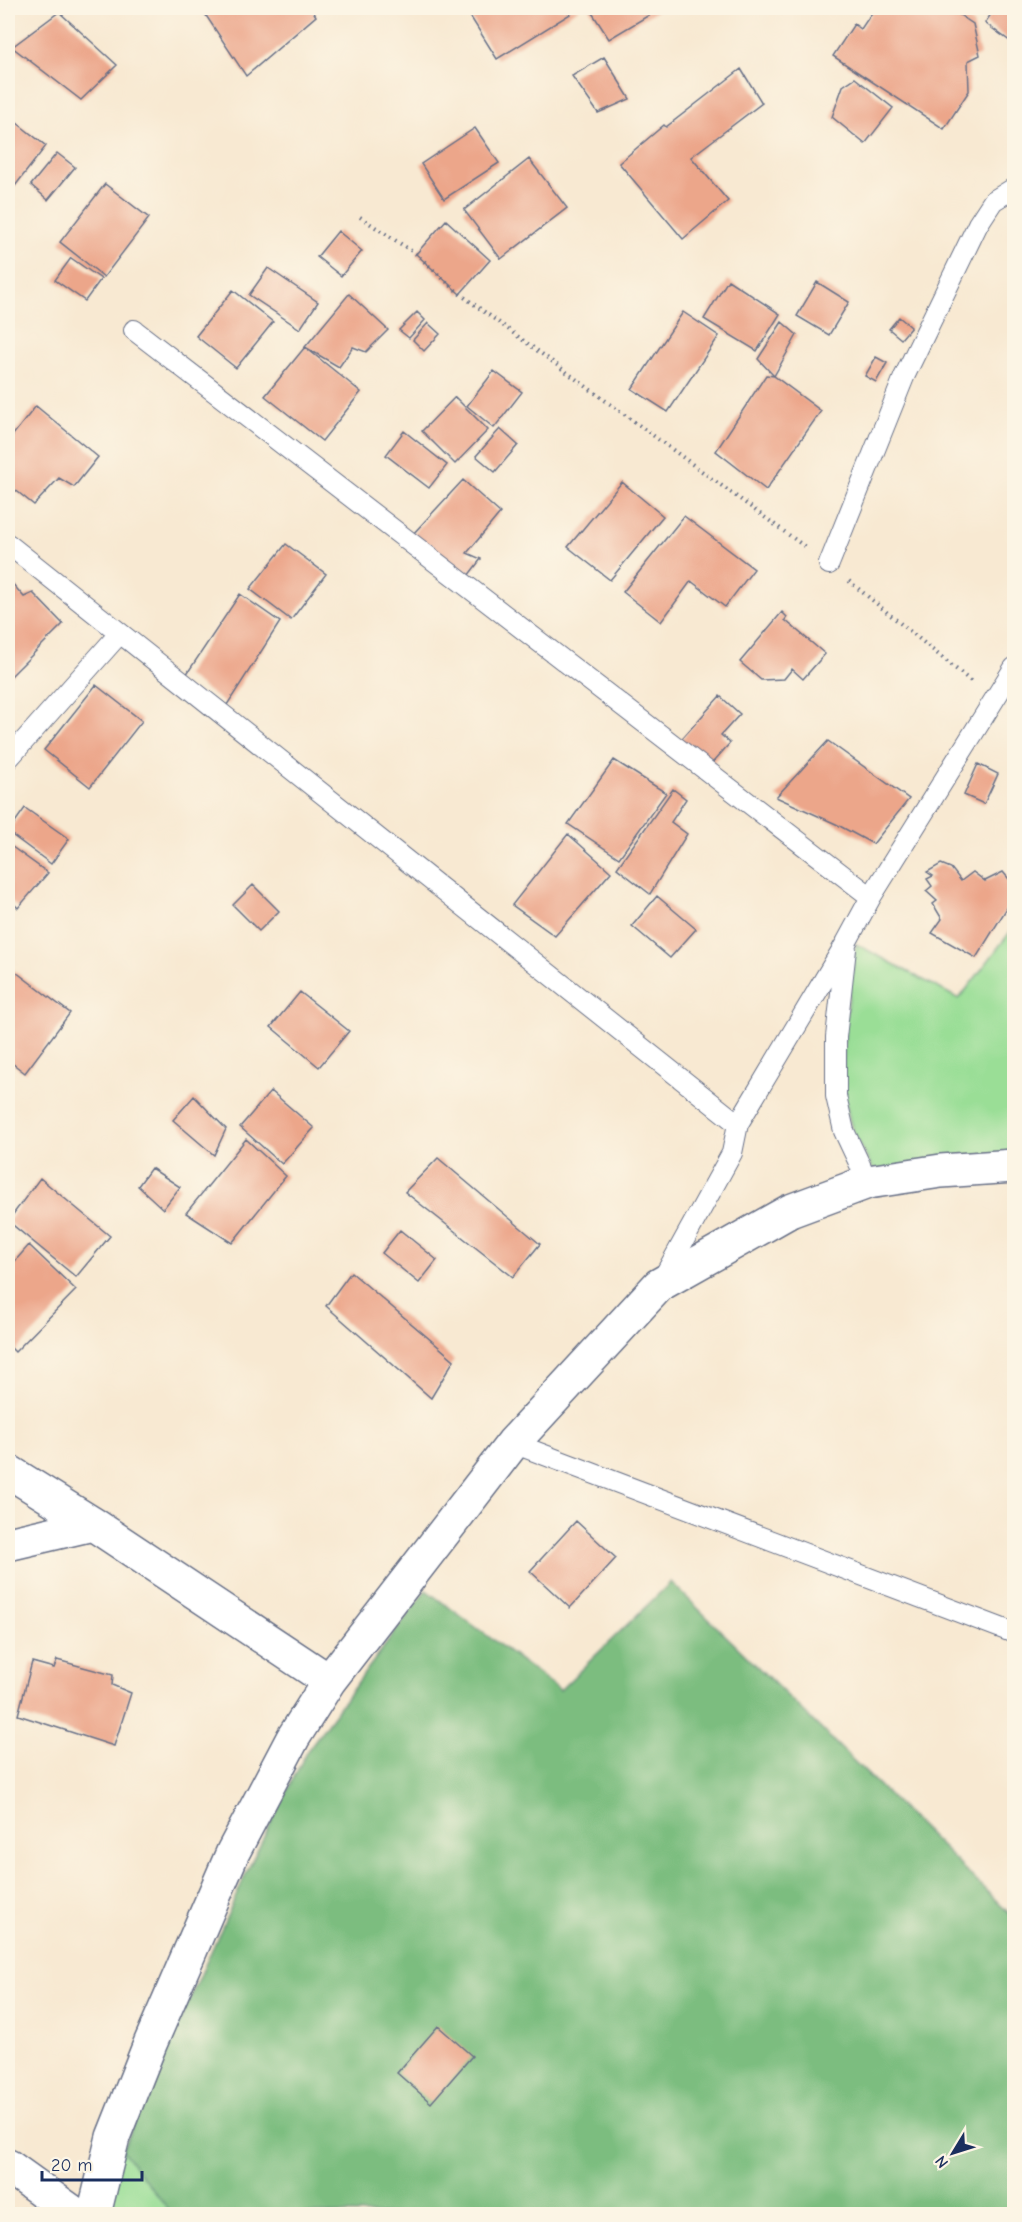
<svg xmlns="http://www.w3.org/2000/svg" width="1022" height="2222" viewBox="0 0 1022 2222" font-family="'Comic Neue',sans-serif">
<style>
.green{fill:#9ade96;stroke:#5a867a;stroke-width:1.5}
.forest{fill:#7bbd7f;stroke:#4b766e;stroke-width:1.5}
.building{fill:#eca68a}
.lines{fill:none;stroke-linecap:round;stroke-linejoin:round}
.lane-casing{stroke:#687087;stroke-width:22}
.street-casing{stroke:#687087;stroke-width:36}
.path{stroke:#687087;stroke-width:4;stroke-dasharray:1.5 4.5;stroke-linecap:butt}
.lane{stroke:#fff;stroke-width:20}
.street{stroke:#fff;stroke-width:33}
</style>
<rect width="100%" height="100%" fill="#fcf5e5"/>
<filter id="ink" filterUnits="userSpaceOnUse"><feTurbulence type="fractalNoise" baseFrequency=".0167" numOctaves="2"/><feDisplacementMap in="SourceGraphic" scale="12" xChannelSelector="R" yChannelSelector="G"/><feConvolveMatrix kernelMatrix="1 2 1 2 8 2 1 2 1" color-interpolation-filters="sRGB"/></filter>
<filter id="wash" filterUnits="userSpaceOnUse"><feTurbulence type="fractalNoise" baseFrequency=".008" numOctaves="4" result="noise"/><feDisplacementMap in="SourceGraphic" scale="24" xChannelSelector="R" yChannelSelector="G"/><feGaussianBlur stdDeviation="1.35" result="paint"/><feColorMatrix in="noise" values="0 0 0 0 0 0 0 0 0 0 0 0 0 0 0 0 0 1.4 0 .05"/><feComposite in="paint" operator="in"/></filter>
<g filter="url(#wash)">
<rect width="100%" height="100%" fill="#f8e9d2"/>
<path class="green" d="M1014,927V1156L875,1172C868,1160 860,1148 855,1136C832,1081 849,1001 856,944L959,999Z
M113,2137L173,2214H94Z"/>
<path class="forest" d="M671,1582L1014,1918V2214H172L122,2150L249,1867L307,1751L426,1590L560,1690Z"/>
<g id="blocks">
<path class="building" d="M201,8H311L316,16L246,76Z
M465,8H580L497,59Z
M589,8H661L609,39Z
M875,8H949L973,24L980,55L968,61L969,91L944,129L833,56L854,24L861,29Z
M995,8H1014V44L985,23Z
M59,12L117,65L81,100L12,47Z
M604,57L630,99L598,113L572,76Z
M741,69L762,103L691,157L728,201L683,239L619,163L664,125L666,127Z
M855,78L893,108L865,144L832,117L843,86Z
M12,119L46,146L8,195V125Z
M475,128L499,163L444,199L421,164Z
M57,153L75,167L48,200L31,185Z
M529,159L567,208L501,259L464,210Z
M105,184L149,218L104,277L60,242Z
M446,220L490,260L460,294L416,254Z
M338,231L362,251L341,276L317,257Z
M71,258L101,279L85,301L55,280Z
M268,268L318,302L300,329L249,295Z
M728,280L780,314L757,351L704,319Z
M817,282L849,302L829,335L797,316Z
M233,290L273,322L236,368L196,336Z
M349,294L388,330L366,352L353,347L339,367L305,347Z
M417,312L425,320L409,338L399,330Z
M683,312L719,336L668,412L632,389Z
M899,317L911,327L901,339L889,329Z
M782,322L797,335L774,376L758,359Z
M428,323L440,334L424,351L413,340Z
M305,347L361,392L322,441L265,396Z
M876,357L887,363L876,382L865,376Z
M494,371L522,392L494,428L467,406Z
M766,375L774,376L821,411L766,490L716,451Z
M455,397L488,430L455,464L422,431Z
M36,406L98,457L74,487L59,478L34,505L8,484V441Z
M500,429L518,445L495,472L476,456Z
M404,431L447,465L429,488L386,455Z
M463,480L500,513L467,553L481,559L468,576L413,534Z
M622,482L663,516L610,580L568,547Z
M684,516L754,569L725,607L691,581L661,622L623,592Z
M286,544L326,574L291,620L250,589Z
M11,582L24,597L33,593L63,624L11,676L8,673V586Z
M240,594L280,622L227,705L186,675Z
M782,612L787,617L785,620L825,654L803,679L792,669L784,679L761,680L740,662Z
M96,685L142,721L90,787L44,750Z
M720,696L740,714L721,735L730,743L706,770L677,744Z
M828,741L909,799L873,844L836,824L776,797Z
M614,760L666,793L619,858L568,824Z
M978,764L998,774L984,804L964,795Z
M673,789L686,799L671,822L687,834L650,894L617,868Z
M25,808L69,839L51,864L8,832Z
M568,834L611,872L555,936L512,905Z
M8,844L48,873L18,908L8,898Z
M941,864L951,868L961,881L973,872L985,881L1003,872L1014,885V906L1010,903L976,958L932,933L942,919L933,904L937,901L926,891L932,886L927,879L933,876L927,872Z
M253,885L279,911L259,931L233,905Z
M657,896L696,929L670,958L632,926Z
M8,966L70,1013L25,1073L8,1060Z
M300,992L349,1031L319,1067L271,1027Z
M271,1091L314,1128L282,1164L240,1127Z
M194,1096L226,1129L214,1155L173,1120Z
M246,1139L286,1176L232,1243L186,1213Z
M438,1158L540,1244L513,1277L405,1192Z
M151,1168L180,1187L163,1209L138,1186Z
M40,1178L110,1236L76,1277L8,1221Z
M400,1230L437,1260L419,1283L382,1253Z
M29,1245L76,1290L15,1352L8,1345V1269Z
M351,1272L454,1360L431,1398L326,1306Z
M576,1521L616,1558L570,1608L530,1571Z
M57,1660L113,1675L112,1685L131,1693L114,1746L18,1715L32,1662L54,1668Z
M438,2026L472,2056L431,2103L397,2073Z
M8,2208L19,2214H8Z"/>
</g>
</g>
<g filter="url(#ink)">
<use href="#blocks" fill-opacity="0" stroke="#687087" stroke-width="1.5"/>
<g class="lines">
<defs>
<path id="lane" d="M134,330L871,897
M8,544L738,1124
M829,564L904,377L978,224L993,201L1014,188
M8,759L120,633
M846,949L836,1037V1096L844,1131L868,1182
M662,1280L732,1153L738,1124L846,943L871,897L1014,668
M513,1443L1014,1633"/>
<path id="street" d="M8,1471L93,1524L329,1681
M8,1544L93,1524
M8,2166L75,2214
M94,2214L113,2137L150,2044L233,1852L293,1738L329,1681L513,1443L659,1285L790,1211L868,1182L941,1171L1014,1166"/>
</defs>
<use href="#lane" class="lane-casing"/>
<use href="#street" class="street-casing"/>
<path class="path" d="M360,217L416,254L460,294L808,549
M849,581L973,683"/>
<use href="#lane" class="lane"/>
<use href="#street" class="street"/>
</g>
</g>
<rect width="1022" height="2222" fill="none" stroke="#fcf5e5" stroke-width="30"/>
<g transform="translate(953 2153) rotate(232)" stroke="#fcf5e5" stroke-width="4.5" paint-order="stroke">
<path d="M0-4.5L10 22L0 15L-10 22Z" fill="#1b2f5e"/>
<text y="-9" font-size="16" font-weight="bold" text-anchor="middle" fill="#1b2f5e">N</text>
</g>
<path d="M42 2171v9h100v-9" fill="none" stroke="#1b2f5e" stroke-width="3"/>
<text x="51" y="2171" font-size="18" fill="#1b2f5e" stroke="#fcf5e5" stroke-width="4.5" paint-order="stroke">20 m</text>
</svg>
